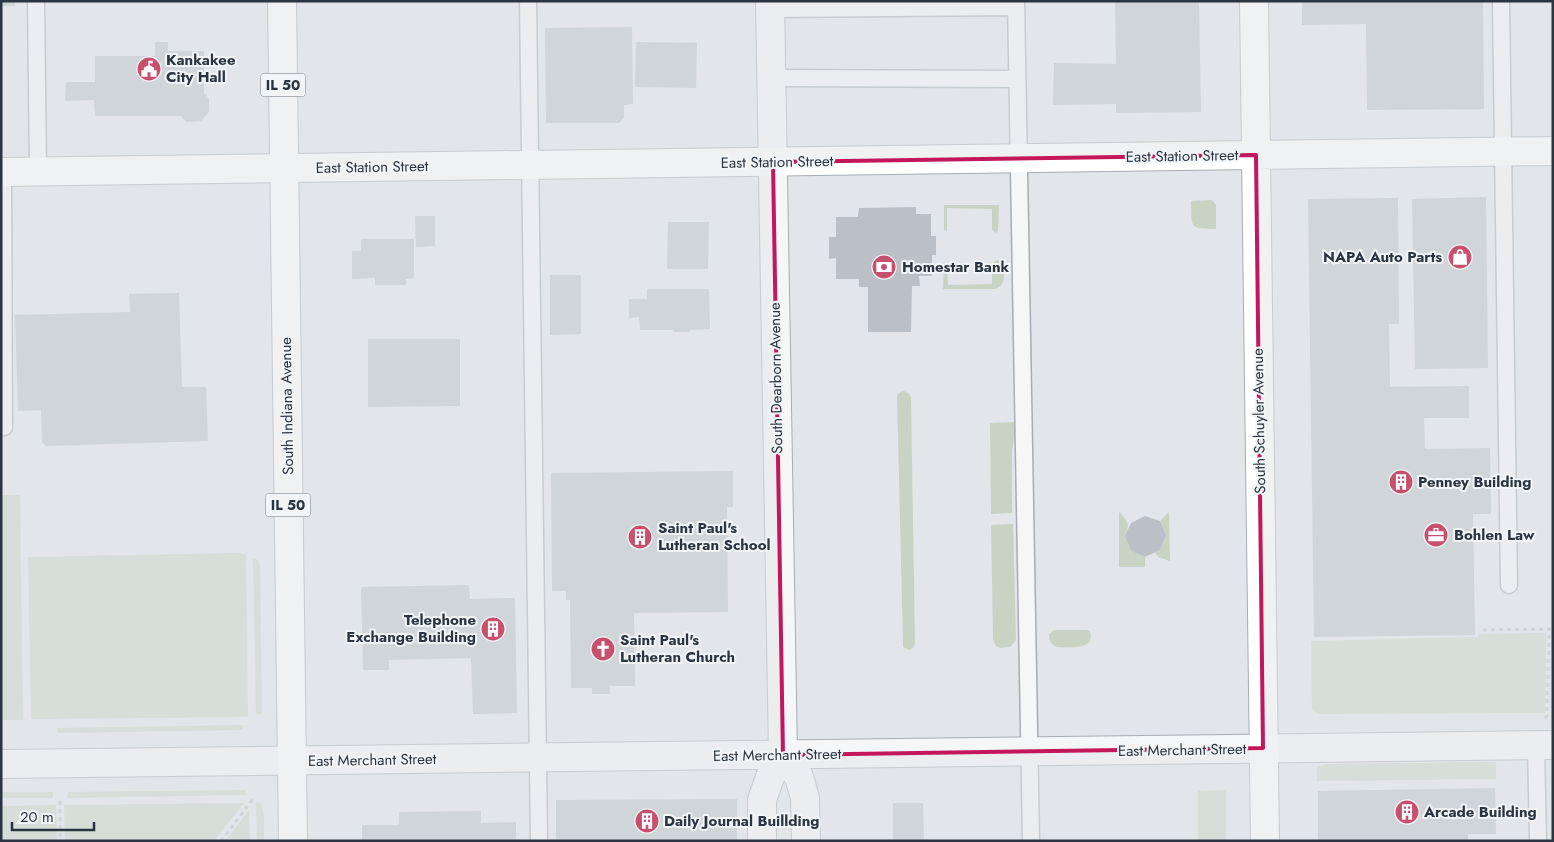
<svg xmlns="http://www.w3.org/2000/svg" width="1554" height="842" viewBox="0 0 1554 842" font-family="Jost,sans-serif">
<style>
.green{fill:#c9d3c4}
.building{fill:#bac0c6}
.lines{fill:none;stroke-linecap:round;stroke-linejoin:round}
.lane-casing{stroke:#a7adb4;stroke-width:19}
.street-casing{stroke:#a7adb4;stroke-width:30}
.secondary-casing{stroke:#a7adb4;stroke-width:30}
.primary-casing{stroke:#a2abb5;stroke-width:30}
.path{stroke:#bcc0c5;stroke-width:3;stroke-dasharray:4 4;stroke-linecap:butt}
.lane{stroke:#f5f6f8;stroke-width:16}
.street{stroke:#f5f6f8;stroke-width:28}
.secondary{stroke:#fff;stroke-width:28}
.primary{stroke:#fff;stroke-width:28}
.marked{fill:none;stroke:#c2185b;stroke-width:4;stroke-linejoin:round}
.labels{text-anchor:middle;stroke-width:4;stroke-linejoin:round;paint-order:stroke}
.shield{fill:#f2f5f7;stroke:#676f78;stroke-width:1}
.shield-label{font-size:14px;font-weight:bold;fill:#2b3541}
.poi-label{font-size:15px;font-weight:bold;fill:#2b3541;stroke:#f2f5f7;text-anchor:start}
.street-label{font-size:15px;fill:#2b3541;stroke:#f2f5f7}
</style>
<rect width="100%" height="100%" fill="#e2e6ea"/>
<path class="green" d="M1212,200L1216,205V229C1188,229 1192,227 1191,201Z
M944,205H999L998,231L996,233L992,230V209L947,208V231L944,230Z
M998,260L1004,266C1004,276 1006,285 995,289H943L944,263L947,266L948,285L992,284V265L995,261Z
M904,391L909,394L911,397L915,643L914,647L909,650L903,647V644L897,396L898,393Z
M1015,422L1016,427L1012,451V513L991,514L990,423Z
M1,495H20L23,720H1Z
M1119,512C1128,521 1130,524 1125,536L1131,551L1145,557V567H1119Z
M1169,512L1170,561L1158,557L1155,552L1160,550L1166,535L1160,521Z
M1013,524L1016,640L1010,647L1000,648L996,646L993,639L991,525Z
M238,553L246,555L248,717L31,719L28,557Z
M253,558L258,560L260,564L262,714H256Z
M1054,630H1087L1090,632C1096,651 1068,647 1056,647C1050,643 1049,640 1049,634Z
M1546,633L1545,713L1318,714L1312,709L1311,641L1478,637L1479,634Z
M243,725V730L58,733L57,728Z
M1496,762V779L1317,781V767L1329,764Z
M245,790V795L67,798L68,792Z
M1226,790V841H1198V791Z
M1,792H53V798H1Z
M256,802L261,803L264,816V841H257Z
M244,803L214,841H65L64,805Z
M56,805L57,841H1V806Z
M249,810L250,841H225Z"/>
<path class="building" d="M1,1H15V6H1Z
M1115,1H1199L1201,112L1116,113V104L1053,105L1054,63L1116,64Z
M1302,1H1483L1484,109L1367,110L1366,24L1302,25Z
M632,27L633,104L624,105V117L619,123H546L545,28Z
M155,42H168V51H204V93L209,99V112L201,121L186,122L181,116H95L94,100L65,101L66,82H95V56H155Z
M636,42L697,43L696,88L635,87Z
M1486,197L1488,368L1415,369L1412,199Z
M1398,198L1399,324H1389L1390,387L1469,386V418H1424L1425,449L1490,448L1491,514H1473L1475,635L1314,637L1308,199Z
M916,207V214H931V236H936V255H932V276H919L920,286H912L911,332H868V287H859V279H836V258L829,259V237H836V217H858L859,208Z
M415,216H435V246L416,247Z
M668,222H709L708,269H667Z
M361,239H414V278L406,279V285H375V278L352,279V251H361Z
M550,275H581V334L550,335Z
M647,289H709L710,329L690,330V332H673V330H640L639,317L629,318V299H647Z
M179,293L182,387H206L208,441L46,446L42,442L41,410L18,411L15,315L130,312L129,294Z
M368,339H460V406L368,407Z
M733,471V507H727L728,612L634,613L635,686H610V694H592V688H571L570,600H566V591H552L551,473Z
M1145,516L1160,521L1166,535L1160,550L1145,557L1131,551L1125,536L1131,523Z
M469,585L470,599L515,598L517,713L473,714L471,658L389,660V670H363L361,587Z
M1495,788L1496,834H1468V841H1318V791Z
M737,799V841H556V800Z
M893,803H923L924,841H893Z
M481,811V823L516,822V841H362V825H399V812Z"/>
<g class="lines">
<defs>
<path id="lane" d="M36,1L38,172
M528,1L539,841
M1016,1L1031,841
M1501,1L1509,585
M770,9L1016,7
M771,78L1017,79
M3,172L4,427
M1536,745L1538,841"/>
<path id="street" d="M783,755L799,777L805,798L806,841
M1,764L1553,745
M762,841V800L770,777L783,755L770,1"/>
<path id="secondary" d="M1254,1L1265,841
M1,172L1553,151"/>
<path id="primary" d="M282,1L293,841"/>
</defs>
<use href="#lane" class="lane-casing"/>
<use href="#street" class="street-casing"/>
<use href="#secondary" class="secondary-casing"/>
<use href="#primary" class="primary-casing"/>
<path class="path" d="M1483,630L1553,629
M1545,718L1547,716L1549,629
M60,801V841
M221,841L253,799"/>
<use href="#lane" class="lane"/>
<use href="#street" class="street"/>
<use href="#secondary" class="secondary"/>
<use href="#primary" class="primary"/>
</g>
<path d="M0 0H1554V842H0ZM1256,155L1263,748L783,755L773,162Z" fill="#e2e6ea" fill-opacity=".55" fill-rule="evenodd"/>
<path class="marked" d="M1256,155L1263,748L783,755L773,162Z"/>
<defs>
<symbol id="civic-disc" viewBox="-11 -11 22 22"><circle r="9.5" fill="#c6506d" stroke="#f2f5f7"/><path d="M-.6-6.5H3V-4.5H.6V-3L4-1V1h2V6H-6V1h2V-1L-.6-3ZM-1.2 2.5V6h2.4V2.5Z" fill="#fff"/></symbol>
<symbol id="shop-disc" viewBox="-11 -11 22 22"><circle r="9.5" fill="#c6506d" stroke="#f2f5f7"/><path d="M-5-2.5h2.3a2.7 3.5 0 0 1 5.4 0H5L5.5 6h-11ZM-1.5-2.5h3a1.5 2.3 0 0 0-3 0Z" fill="#fff"/></symbol>
<symbol id="bank-disc" viewBox="-11 -11 22 22"><circle r="9.5" fill="#c6506d" stroke="#f2f5f7"/><path d="M-6-4H6V4H-6ZM0-2.3a2.3 2.3 0 1 0 0 4.6a2.3 2.3 0 1 0 0-4.6Z" fill="#fff"/></symbol>
<symbol id="building-disc" viewBox="-11 -11 22 22"><circle r="9.5" fill="#c6506d" stroke="#f2f5f7"/><path d="M-4-6H4V6H1V3H-1V6H-4ZM-2.5-4.3h1.7v1.8h-1.7ZM.8-4.3h1.7v1.8H.8ZM-2.5-1h1.7V.8h-1.7ZM.8-1h1.7V.8H.8Z" fill="#fff"/></symbol>
<symbol id="office-disc" viewBox="-11 -11 22 22"><circle r="9.5" fill="#c6506d" stroke="#f2f5f7"/><path d="M-6-3h4V-5.5h4V-3h4V5H-6ZM-1-4.5V-3h2v-1.5ZM-6 0V1H6V0Z" fill="#fff"/></symbol>
<symbol id="church-disc" viewBox="-11 -11 22 22"><circle r="9.5" fill="#c6506d" stroke="#f2f5f7"/><path d="M-1.2-6h2.4v3.5h3.3v2.4h-3.3V6h-2.4V-.1h-3.3v-2.4h3.3Z" fill="#fff"/></symbol>
</defs>
<g fill-rule="evenodd">
<use href="#civic-disc" x="135" y="55" width="28" height="28"/>
<use href="#shop-disc" x="1446" y="243" width="28" height="28"/>
<use href="#bank-disc" x="870" y="253" width="28" height="28"/>
<use href="#building-disc" x="1387" y="468" width="28" height="28"/>
<use href="#office-disc" x="1422" y="521" width="28" height="28"/>
<use href="#building-disc" x="626" y="523" width="28" height="28"/>
<use href="#building-disc" x="479" y="615" width="28" height="28"/>
<use href="#church-disc" x="589" y="635" width="28" height="28"/>
<use href="#building-disc" x="1393" y="798" width="28" height="28"/>
<use href="#building-disc" x="633" y="807" width="28" height="28"/>
</g>
<g class="labels">
<g class="shield">
<rect x="260.5" y="73.5" width="45" height="23" rx="4"/>
<rect x="265.5" y="493.5" width="45" height="23" rx="4"/>
</g>
<g class="shield-label">
<text x="283" y="90">IL 50</text>
<text x="288" y="510">IL 50</text>
</g>
<g class="poi-label">
<text x="166" y="65">Kankakee<tspan x="166" dy="17">City Hall</tspan></text>
<text x="1442" y="262" text-anchor="end">NAPA Auto Parts</text>
<text x="902" y="272">Homestar Bank</text>
<text x="1418" y="487">Penney Building</text>
<text x="658" y="533">Saint Paul's<tspan x="658" dy="17">Lutheran School</tspan></text>
<text x="1454" y="540">Bohlen Law</text>
<text x="476" y="625" text-anchor="end">Telephone<tspan x="476" dy="17">Exchange Building</tspan></text>
<text x="620" y="645">Saint Paul's<tspan x="620" dy="17">Lutheran Church</tspan></text>
<text x="1424" y="817">Arcade Building</text>
<text x="664" y="826">Daily Journal Buillding</text>
</g>
<g class="street-label">
<text transform="translate(1182 156) rotate(-1)" y="5">East Station Street</text>
<text transform="translate(777 162) rotate(-1)" y="5">East Station Street</text>
<text transform="translate(372 167) rotate(-1)" y="5">East Station Street</text>
<text transform="translate(776 378) rotate(-91)" y="5">South Dearborn Avenue</text>
<text transform="translate(287 406) rotate(-91)" y="5">South Indiana Avenue</text>
<text transform="translate(1259 421) rotate(-91)" y="5">South Schuyler Avenue</text>
<text transform="translate(1182 750) rotate(-1)" y="5">East Merchant Street</text>
<text transform="translate(777 755) rotate(-1)" y="5">East Merchant Street</text>
<text transform="translate(372 760) rotate(-1)" y="5">East Merchant Street</text>
</g>
</g>
<rect width="1554" height="842" fill="none" stroke="#2b3541" stroke-width="5"/>
<path d="M12 822v8h82v-8" fill="none" stroke="#2b3541" stroke-width="2.5"/>
<text x="20" y="822" font-size="15" fill="#2b3541" stroke="#f2f5f7" stroke-width="4" paint-order="stroke">20 m</text>
</svg>
